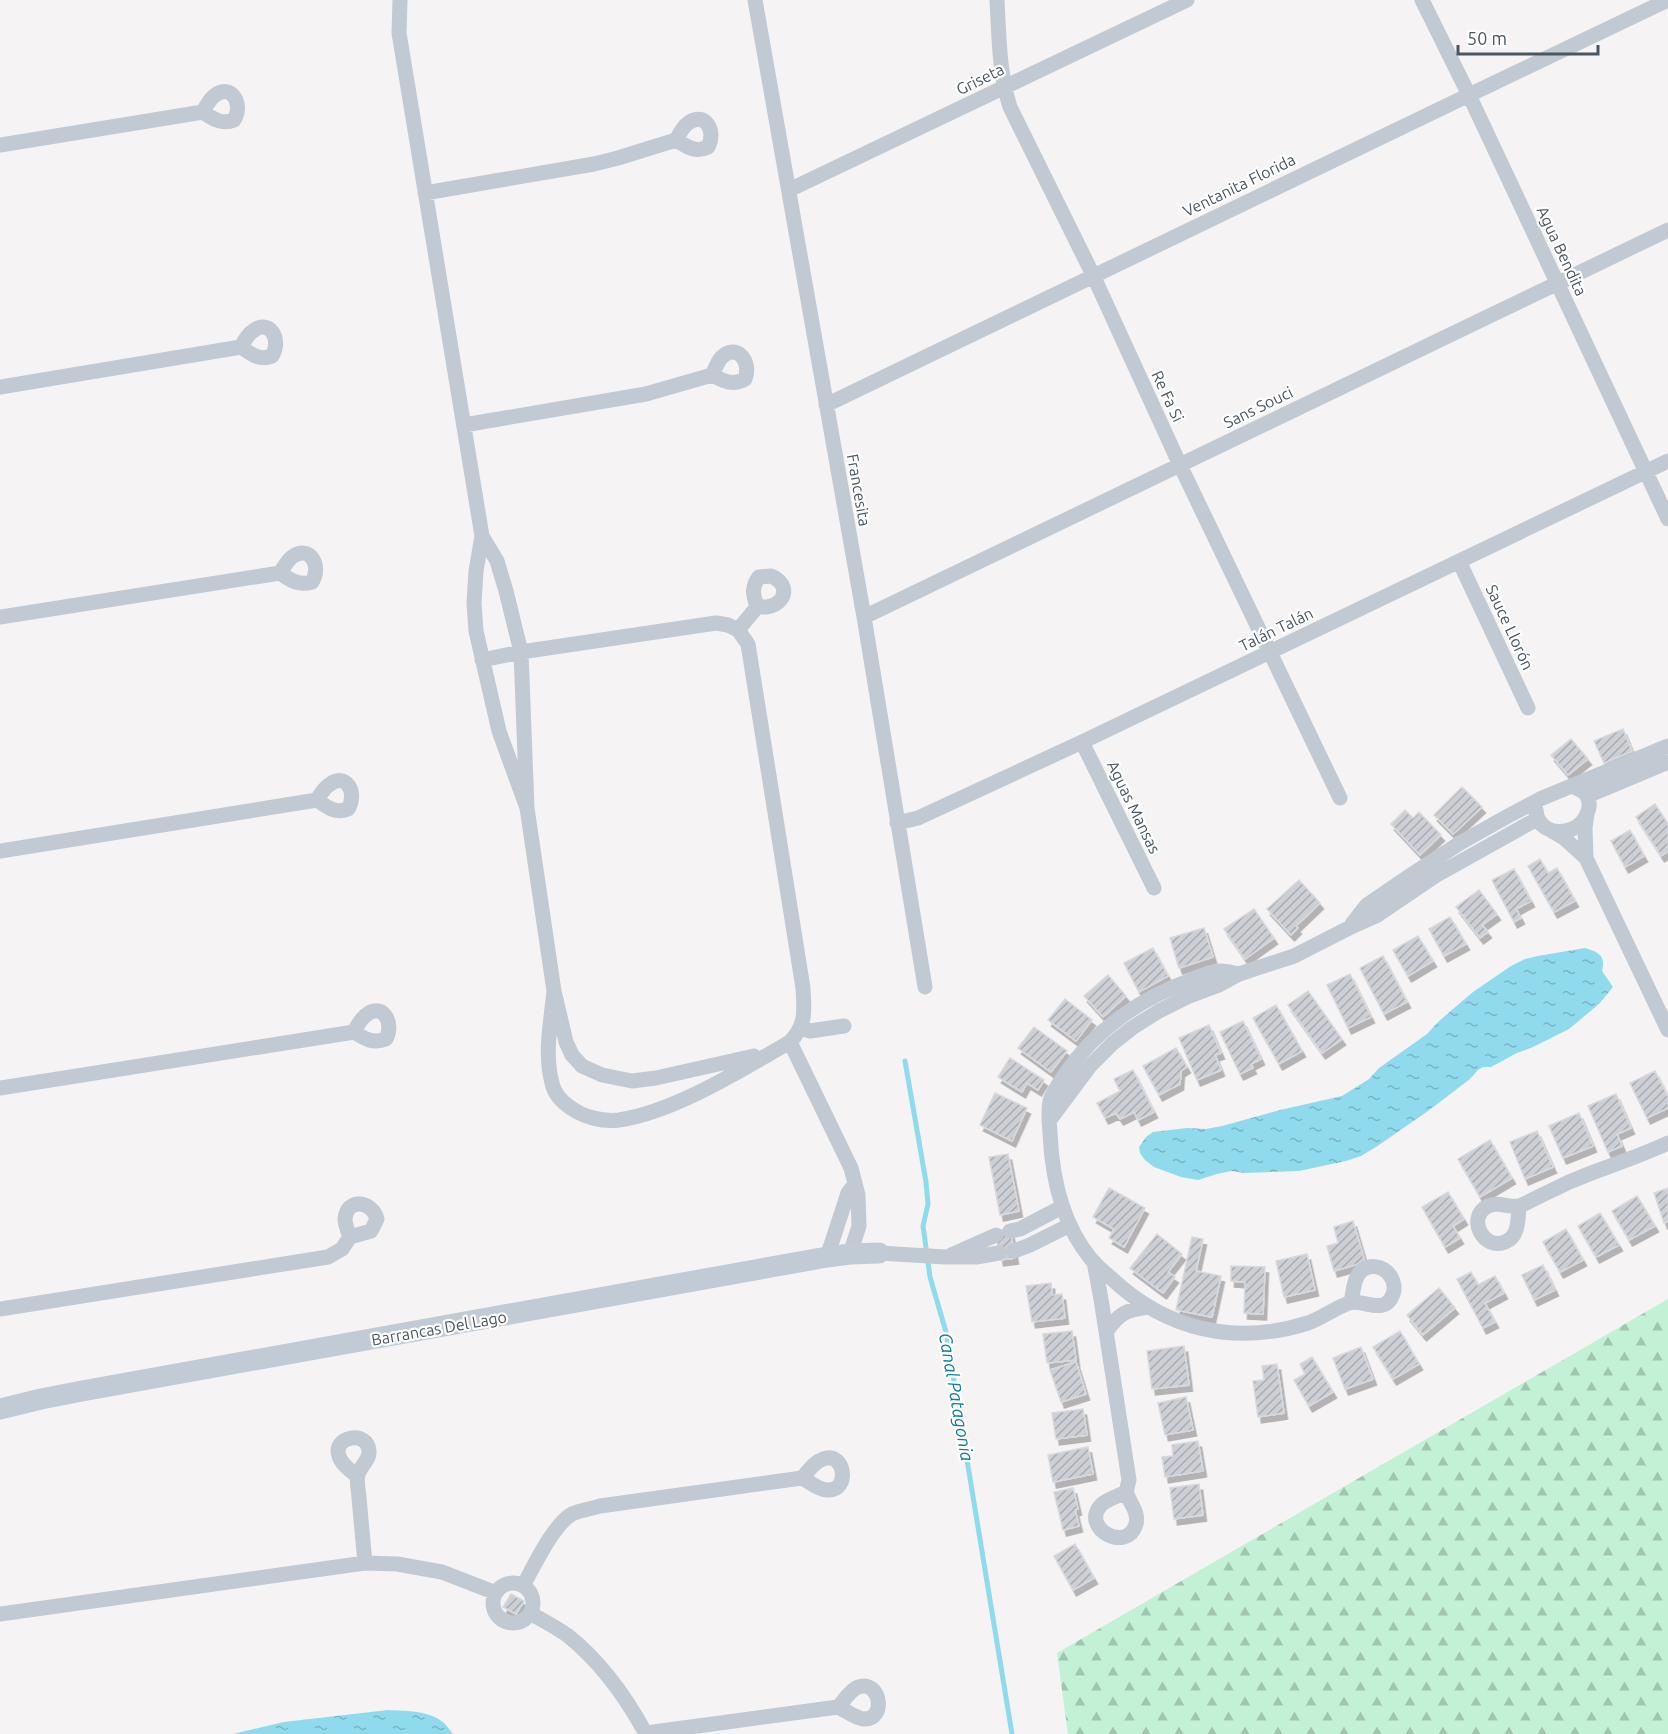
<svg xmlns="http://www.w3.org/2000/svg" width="1668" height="1734" viewBox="0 0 1668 1734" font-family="Ubuntu,sans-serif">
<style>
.forest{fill:url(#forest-firs)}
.water{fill:url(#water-ripples)}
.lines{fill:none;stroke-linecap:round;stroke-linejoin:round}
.stream{stroke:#90daee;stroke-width:5}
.building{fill:url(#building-hatch);stroke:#d7d9de;stroke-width:1.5;filter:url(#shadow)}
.street{stroke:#c1cad2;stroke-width:15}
.secondary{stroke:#c1cbd6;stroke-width:21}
.labels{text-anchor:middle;stroke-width:4.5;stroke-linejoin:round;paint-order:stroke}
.street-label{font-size:16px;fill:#4a5661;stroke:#fff}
.water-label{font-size:18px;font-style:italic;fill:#0c7c9b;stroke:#fff}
</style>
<defs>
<pattern id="forest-firs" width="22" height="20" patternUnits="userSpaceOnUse" patternTransform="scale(1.5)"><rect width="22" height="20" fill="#c3f1d5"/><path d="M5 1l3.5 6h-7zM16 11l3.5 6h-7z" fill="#a0c6b0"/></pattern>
<pattern id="water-ripples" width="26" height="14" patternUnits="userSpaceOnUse" patternTransform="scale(1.5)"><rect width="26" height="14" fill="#90daee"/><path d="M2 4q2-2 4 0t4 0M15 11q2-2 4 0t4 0" fill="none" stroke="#78b4c4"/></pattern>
<pattern id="building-hatch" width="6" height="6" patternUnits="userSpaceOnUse" patternTransform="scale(1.5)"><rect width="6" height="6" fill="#cdcfd5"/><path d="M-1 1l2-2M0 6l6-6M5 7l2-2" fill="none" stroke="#a8abb0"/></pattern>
<filter id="shadow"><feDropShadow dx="3.5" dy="6" stdDeviation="0" flood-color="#0004"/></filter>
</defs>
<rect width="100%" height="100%" fill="#f5f3f3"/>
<path class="forest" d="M1668,1299V1734H1068L1057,1653Z"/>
<path class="water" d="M1585,948C1598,952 1606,955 1602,971L1613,987L1599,1004L1569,1029L1533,1047L1517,1053L1491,1067H1483L1478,1070L1470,1079L1428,1111L1376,1147L1361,1156L1346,1161L1299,1171L1245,1173L1231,1171L1217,1174L1198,1180L1181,1177L1154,1167L1145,1160L1140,1153L1139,1147L1146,1137L1153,1132L1187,1128L1206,1129L1222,1126L1280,1110L1342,1096L1369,1079L1379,1068L1427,1034L1438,1022L1473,992L1511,966L1525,959L1538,956Z
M388,1710C406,1711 429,1710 444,1723C447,1726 450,1730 453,1734H233L284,1722Z"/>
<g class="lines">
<path class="stream" d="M905,1061L926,1182L928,1204L923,1226L930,1277L946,1332L1012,1734"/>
</g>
<path class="building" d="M1623,729L1632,751L1604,763L1594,741Z
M1571,739L1588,759L1568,775L1551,755Z
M1462,787L1482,807L1453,834L1434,815Z
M1655,804L1668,824V851L1661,856L1636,817Z
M1405,810L1413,818L1419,812L1441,835L1420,855L1391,824Z
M1630,830L1644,856L1625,867L1611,841Z
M1540,859L1548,873L1557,868L1575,901L1554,912L1528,866Z
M1514,869L1531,901L1516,909L1521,918L1514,922L1492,880Z
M1299,880L1320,903L1296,926L1298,928L1291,935L1267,909Z
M1479,890L1497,914L1482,925L1488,932L1480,938L1456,907Z
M1254,909L1274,938L1245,959L1224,929Z
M1450,917L1466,944L1444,956L1429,929Z
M1204,928L1213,957L1179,968L1170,938Z
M1418,936L1433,961L1408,976L1393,950Z
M1153,948L1168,976L1139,992L1124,963Z
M1383,956L1407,1002L1384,1014L1360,968Z
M1350,974L1371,1017L1348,1028L1327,985Z
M1108,975L1126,996L1103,1017L1084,996Z
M1308,991L1342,1039L1322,1053L1288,1005Z
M1065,999L1092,1020L1076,1041L1048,1020Z
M1276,1005L1302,1051L1279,1064L1253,1018Z
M1243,1021L1261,1059L1251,1064L1253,1068L1240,1074L1220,1032Z
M1209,1025L1221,1053L1215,1055L1221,1070L1197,1080L1179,1038Z
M1034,1027L1067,1051L1051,1072L1018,1048Z
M1176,1048L1187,1067L1181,1071L1180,1084L1159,1095L1143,1066Z
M1010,1058L1044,1080L1038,1090L1027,1083L1022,1092L998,1077Z
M1133,1070L1154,1112L1138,1120L1134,1112L1120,1119L1116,1113L1105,1118L1097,1103L1120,1091L1114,1079Z
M1655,1071L1668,1097V1108L1647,1118L1630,1083Z
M995,1093L1027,1108L1012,1141L980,1125Z
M1616,1094L1631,1128L1617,1134L1622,1146L1608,1152L1588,1106Z
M1579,1113L1593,1146L1563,1158L1549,1126Z
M1537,1131L1553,1167L1525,1179L1510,1142Z
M1490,1140L1512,1178L1480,1197L1458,1159Z
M1008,1154L1019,1211L1000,1215L989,1157Z
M1109,1188L1145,1208L1124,1247L1109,1238L1114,1229L1093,1217Z
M1668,1188V1221L1664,1223L1654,1193Z
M1448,1192L1464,1219L1453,1226L1460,1238L1445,1247L1422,1207Z
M1637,1196L1655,1226L1629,1240L1612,1211Z
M1600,1213L1619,1245L1596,1257L1578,1226Z
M1353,1221L1365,1262L1334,1271L1327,1246L1338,1243L1334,1227Z
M1010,1229L1015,1258L1000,1260L995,1231Z
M1566,1229L1583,1260L1560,1272L1543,1242Z
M1157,1234L1182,1254L1168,1272L1175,1277L1163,1293L1130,1268Z
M1192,1237L1203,1239L1196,1271L1221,1276L1212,1317L1176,1310Z
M1307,1254L1315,1290L1284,1297L1276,1261Z
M1543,1265L1555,1290L1534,1300L1522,1275Z
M1231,1266L1265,1267L1263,1314L1244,1313L1245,1282L1231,1281Z
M1471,1272L1478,1285L1495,1276L1504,1293L1485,1303L1495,1322L1483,1328L1457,1279Z
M1051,1283L1052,1295L1062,1294L1065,1318L1032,1322L1026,1286Z
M1439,1288L1455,1308L1423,1335L1407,1315Z
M1072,1331L1076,1360L1047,1363L1043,1334Z
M1400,1331L1419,1364L1393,1379L1373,1347Z
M1184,1346L1189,1385L1152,1389L1147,1351Z
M1361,1347L1373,1379L1345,1389L1333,1358Z
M1312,1357L1333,1392L1309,1406L1294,1380L1305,1374L1300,1364Z
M1076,1362L1086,1394L1061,1402L1050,1370Z
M1277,1364L1284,1413L1258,1417L1253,1381L1264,1380L1262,1366Z
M1186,1397L1193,1430L1165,1435L1158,1403Z
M1083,1409L1087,1435L1056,1439L1052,1413Z
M1198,1441L1203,1471L1165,1477L1162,1457L1173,1456L1172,1445Z
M1088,1447L1093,1474L1053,1482L1048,1455Z
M1199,1484L1203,1515L1174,1519L1170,1488Z
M1073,1488L1078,1509L1075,1510L1079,1526L1063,1530L1054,1492Z
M1075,1544L1094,1578L1073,1590L1054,1556Z
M511,1594L524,1601L516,1614L503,1607Z"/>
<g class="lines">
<path class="street" d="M400,0L399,33L482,536L476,571L474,603L476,631L499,731L527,808
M755,0L864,617L925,987
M997,0C999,36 999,73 1010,107L1093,275L1180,465L1340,798
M1422,0L1469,95L1668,519
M0,145L203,112C213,119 222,125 234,120C244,104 231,82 214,96C209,100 206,106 203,112
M789,190L1187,0
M425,193L594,164L618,158L676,140C679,135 682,128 687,124C704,110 717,130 708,147C696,153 687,147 676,140
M0,387L241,347C251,354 259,361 272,356C282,340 270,318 253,331C247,335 244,341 241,347
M826,405L1469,95L1668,0
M464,425L646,394L712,375C723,381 733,386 745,379C752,361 736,342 721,358C717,363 715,369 712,375
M482,536L497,561L506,591L521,652L527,808L554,991L566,1042L572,1055L582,1066L602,1075L632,1081L656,1078L754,1056
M1459,561L1528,708
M771,576C790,584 787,603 767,607C764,607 760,607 757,607C753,595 751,587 759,577Z
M0,617L280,573C290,580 299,586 312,582C322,566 310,544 292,557C287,561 284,567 280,573
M864,617L1668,230
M482,660L521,652L716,623L728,625L738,630
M1082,742L1154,888
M1587,796L1668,762
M1536,810C1537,828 1555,836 1572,829C1585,824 1595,805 1585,793C1581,790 1577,788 1572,786
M897,823L918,818L1082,742L1668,461
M1552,831L1564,838L1586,858L1585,828L1587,814
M0,851L317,800C327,807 335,814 348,809C358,793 346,771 329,785C323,789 320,795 317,800
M1586,858L1668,1030
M1352,924L1367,905L1408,877L1460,843L1508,816L1540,799L1668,746
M1239,974C1233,973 1227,971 1221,971C1211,971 1200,976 1191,980C1141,998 1096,1029 1066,1073C1060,1082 1053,1091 1050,1101C1048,1111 1049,1122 1050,1133C1052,1178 1062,1224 1091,1259C1097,1266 1104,1272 1111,1278C1166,1330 1235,1346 1308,1323C1322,1318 1335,1308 1349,1303C1362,1298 1385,1317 1393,1294C1395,1289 1394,1282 1391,1277C1384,1265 1366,1262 1358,1275C1353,1283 1353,1294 1351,1302
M554,991C551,1021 544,1054 552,1083C554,1093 562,1102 571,1108C584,1117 602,1122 619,1120C674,1112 741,1070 790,1042C807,1024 804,1011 803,988L748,644L738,630L757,607
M800,1028L810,1031L844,1026
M790,1042L851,1168L858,1195L859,1226L850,1254
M0,1088L354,1032C365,1039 373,1044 386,1039C395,1021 381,1001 365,1016C360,1020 357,1026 354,1032
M1049,1121L1090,1066L1113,1043L1132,1028L1159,1011L1187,997L1219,985L1239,974L1294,956L1349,928L1376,916L1435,876L1537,819
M1519,1206C1518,1219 1519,1237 1505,1242C1483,1251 1466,1217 1488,1206C1498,1201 1509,1208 1519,1206C1523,1205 1528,1202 1532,1200C1544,1194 1557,1188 1569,1182C1602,1168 1636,1158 1668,1143
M1010,1231L1020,1229L1062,1207
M1014,1251L1030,1245L1070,1225
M879,1253L945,1257H976L999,1253
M951,1255L996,1235
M827,1257L848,1193L854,1185
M1094,1262L1101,1299L1129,1480C1128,1484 1126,1490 1127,1494C1130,1504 1139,1512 1136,1524C1127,1554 1080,1528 1101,1505C1107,1499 1119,1496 1126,1492
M0,1309L328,1257L342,1249L350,1237L371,1231L377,1219C372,1201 347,1197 345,1219C345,1225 348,1231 350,1237
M1106,1332C1119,1314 1125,1310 1148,1307
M357,1476C351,1471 341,1464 339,1456C332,1436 368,1430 369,1451C370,1460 360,1466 358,1475C356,1482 359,1492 359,1498C361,1520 363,1541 365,1563
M493 1603a20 20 0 1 1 40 0a20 20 0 1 1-40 0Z
M523,1586C534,1566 553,1525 572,1514C580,1510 591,1509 600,1506L802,1478C810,1482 819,1490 827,1490C851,1492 845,1450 823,1459C814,1462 808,1472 802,1478
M530,1613C542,1620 556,1627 567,1635C600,1661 626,1697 646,1734
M0,1614L365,1563L397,1564L442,1572L496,1593
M646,1733L838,1707C845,1710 855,1718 863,1719C887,1721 881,1679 858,1687C850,1690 844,1701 838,1707"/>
<path class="secondary" d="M0,1409L41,1399L82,1391L827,1257L850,1254L879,1253"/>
</g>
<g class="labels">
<g class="street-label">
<text transform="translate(980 79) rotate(-26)" y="6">Griseta</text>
<text transform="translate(1239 185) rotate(-26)" y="6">Ventanita Florida</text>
<text transform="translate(1562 251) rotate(65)" y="6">Agua Bendita</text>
<text transform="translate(1168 396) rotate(65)" y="6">Re Fa Si</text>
<text transform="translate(1258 407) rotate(-26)" y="6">Sans Souci</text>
<text transform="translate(859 490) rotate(80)" y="6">Francesita</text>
<text transform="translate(1510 627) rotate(65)" y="6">Sauce Llorón</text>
<text transform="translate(1276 629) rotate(-26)" y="6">Talán Talán</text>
<text transform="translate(1134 807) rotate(64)" y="6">Aguas Mansas</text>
<text transform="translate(439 1328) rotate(-10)" y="6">Barrancas Del Lago</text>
</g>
<g class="water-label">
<text transform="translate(956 1397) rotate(80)" y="6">Canal Patagonia</text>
</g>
</g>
<path d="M1458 45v9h140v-9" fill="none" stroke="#4a5661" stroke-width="3"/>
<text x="1467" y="45" font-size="18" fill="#4a5661" stroke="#ffffff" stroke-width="4.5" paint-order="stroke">50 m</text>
</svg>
